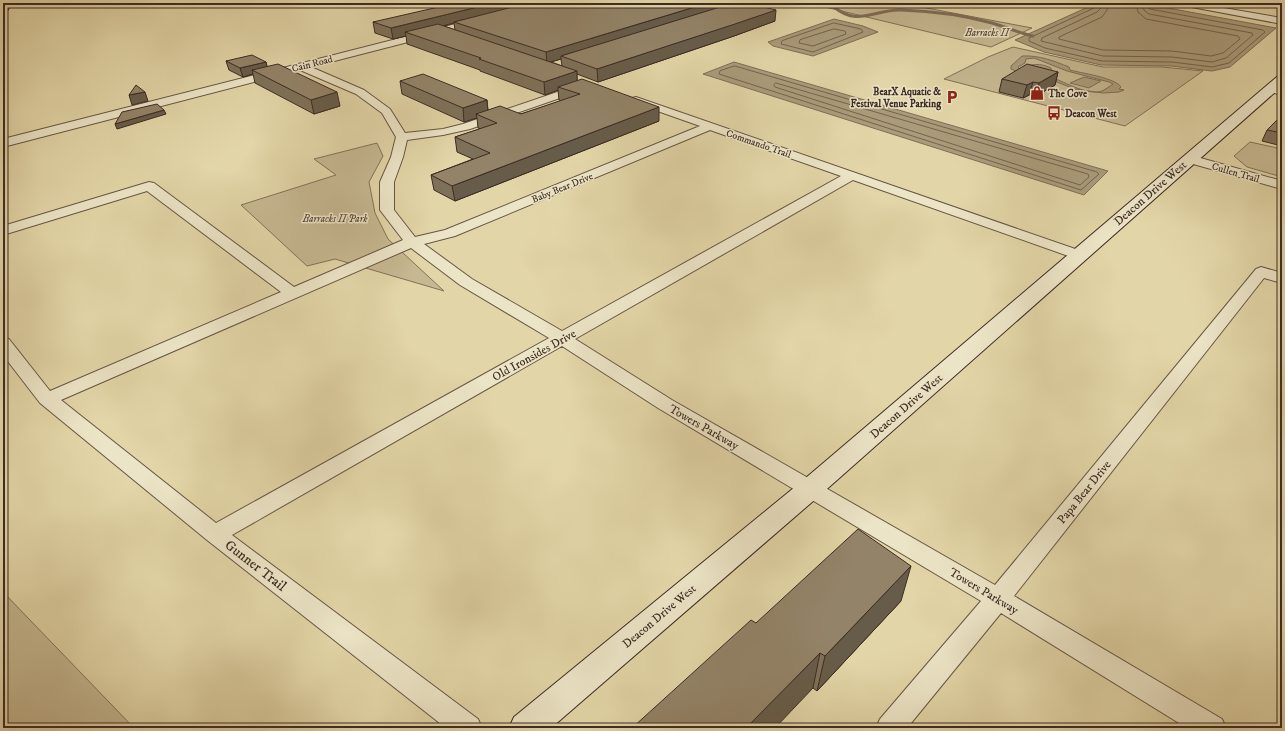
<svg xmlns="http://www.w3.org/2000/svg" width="1285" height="731" viewBox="0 0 1285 731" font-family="'IM FELL DW Pica',serif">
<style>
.green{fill:#c6b891;stroke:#82725a}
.water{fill:#aa9b7a;stroke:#7e6e58;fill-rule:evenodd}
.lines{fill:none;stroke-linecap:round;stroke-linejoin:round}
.shore{stroke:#74634f;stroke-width:1}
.stream{stroke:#7e6e58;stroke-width:3}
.street-casing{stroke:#665645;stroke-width:2}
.secondary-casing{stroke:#3d2b24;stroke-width:2}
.street{fill:#ece4c6;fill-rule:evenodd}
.secondary{fill:#ece4c6;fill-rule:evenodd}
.wall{fill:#7e7159;stroke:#3d2b24;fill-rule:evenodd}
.shaded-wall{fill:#675c49;stroke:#3d2b24}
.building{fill:#938368;stroke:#3d2b24}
.labels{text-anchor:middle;stroke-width:3;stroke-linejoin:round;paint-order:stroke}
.far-park-label{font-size:10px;font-style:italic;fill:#58473a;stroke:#ece4c6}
.far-street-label{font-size:10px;fill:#3d2b24;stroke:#ece4c6}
.far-poi-label{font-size:10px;font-weight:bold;fill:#3d2b24;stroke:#ece4c6;text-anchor:start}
.street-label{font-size:12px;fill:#3d2b24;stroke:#ece4c6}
.near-street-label{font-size:14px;fill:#3d2b24;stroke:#ece4c6}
</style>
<rect width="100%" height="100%" fill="#e2d5a7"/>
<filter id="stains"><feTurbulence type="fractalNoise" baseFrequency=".005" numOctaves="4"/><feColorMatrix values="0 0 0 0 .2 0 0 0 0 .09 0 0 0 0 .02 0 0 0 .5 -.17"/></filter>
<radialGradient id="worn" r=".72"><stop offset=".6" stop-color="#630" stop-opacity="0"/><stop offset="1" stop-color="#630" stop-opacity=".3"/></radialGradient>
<path class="green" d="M831,3H900L1032,28L991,47L821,6Z
M1013,47L1103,67H1162L1203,71L1125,126L944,79L988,57Z
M1250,142L1282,149V177L1247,167L1234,156Z
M377,143L383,156L369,182L375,213L388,239L444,291L335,259L307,266L241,205L336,175L314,159Z
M3,592L134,728H3Z"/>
<path class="water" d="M1097,3H1141L1276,28L1230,67L1212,71L1171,66L1101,65L1044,52L1015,40Z
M834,19L863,26L878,32L813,56L773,46L768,42Z
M1022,56C1039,55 1054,61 1069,67L1070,70C1081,73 1116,78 1121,87L1119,89L1124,90L1119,92L1103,93L1075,89L1054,81L1021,73L1011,69V66ZM1034,58L1067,71L1109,82L1113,84C1110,86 1106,89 1102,91C1088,96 1065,82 1053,78L1051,68C1041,63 1030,63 1021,70L1018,67L1025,63L1026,59Z
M734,62L1108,171L1084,195L703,74Z
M1084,77L1101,81L1089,88L1070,83Z"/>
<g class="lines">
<path class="shore" d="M1097,3L1094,8L1029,38V41L1045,48L1102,61L1172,62L1212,67L1229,63L1265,32L1263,30L1150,9L1147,7V3
M1102,3L1101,8L1097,12L1042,38L1041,41L1103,56L1172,57L1212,62L1226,58L1253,35L1252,33L1149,14L1144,10L1142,3
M1108,3L1107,10L1102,17L1059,37V39L1103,50L1172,51L1211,56L1223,53L1240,39L1238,36L1146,19L1138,12L1136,3
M834,23L861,29L863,32L813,52L781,44L782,41Z
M834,29L845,31L846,34L813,46L799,43L800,40Z
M735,66L1097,172L1099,174L1081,190L719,74L720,71Z
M776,83L1088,174L1089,177L1080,185L775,87L774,85Z"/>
<path class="stream" d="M846,3L844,5L834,7C858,27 875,9 901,10C931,11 963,15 992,23C1006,27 1019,33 1033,36"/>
<defs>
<path id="street" d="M722,3H732L737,7C734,13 720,18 713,17L712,15L713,13L728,8Z
M1177,3H1195L1282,18V24L1181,5Z
M479,18L483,21L482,23L311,67L364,90L390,109L405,133L443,129L463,124L578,85L582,84L587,87L586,89L470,129L443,135L407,140L403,157L394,182V210L415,237L445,230L700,126L632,102L631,100L632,98L636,97L1084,252L1086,255L1084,258L1079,259L1074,258L853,180L575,339L672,400L995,585L1256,269L1261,267L1282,273V283L1264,278L1014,596L1222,719L1226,728H1187L1001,613L907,728H876L880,719L981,601L658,408L562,346L232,535L478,719L482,728H446L207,540L40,403L3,355V338L9,339L50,391L281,292L147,191L3,235V226L149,182L154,183L294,287L403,240L380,210V182L391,157L396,137L382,113L356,94L300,70L3,147V139ZM710,130L841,176L562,331L472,279L424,244L455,236ZM411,248L460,285L549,338L216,523L61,400Z
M1270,86L1282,89V95L1266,91L1265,89L1266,87Z
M1190,155L1282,181V189L1186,162L1184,159L1186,156Z"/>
<path id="secondary" d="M3,3H12L7,11L3,12Z
M1282,75V86L819,496L551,728H509L514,717L801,482L1278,76Z"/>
</defs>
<use href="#street" class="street-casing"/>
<use href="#secondary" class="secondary-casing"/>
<use href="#street" class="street"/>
<use href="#secondary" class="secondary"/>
</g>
<path class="wall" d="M724,6L775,21L734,36L598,82L577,74V80L659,121L455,201L434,190L431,175L473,159L457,152L455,137L480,129L478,128L477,118L464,122L402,94L400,81L487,100L488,110L521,114L561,101L559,100L558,90L545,95L480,71V70L407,44L406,36L393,39L375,33L373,22ZM454,23L455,30L444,26ZM561,59L562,66L551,62Z
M226,61L266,62L267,67L340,106L314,114L255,83L253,74L243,77L229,70Z
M1058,72L1055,85L1036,96L1029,95L1023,98L999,92L1002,79Z
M1282,115V146L1262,141L1267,130Z
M901,601L817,691L813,688L756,623Z"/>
<path class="shaded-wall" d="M494,3H535L454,22V23L411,34L405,32L406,36L393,39L391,28Z
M708,3H724L723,8L561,56V59L547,63L546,52Z
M776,10L775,21L734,36L598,82L597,69Z
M266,62L268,70H252L253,74L243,77L240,68Z
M577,71V84L558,87V90L545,95L544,82Z
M1058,72L1055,85L1036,96L1039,83Z
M1033,82L1029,95L1023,98L1027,85Z
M145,92L148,101L132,105L129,95Z
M337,92L340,106L314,114L311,100Z
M487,100L488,114H476L477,118L464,122L463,108Z
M659,107V121L455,201L452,186Z
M164,110L166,114L117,129L115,124Z
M911,566L901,601L817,691L825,656Z
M820,653L813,688L775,728H746Z"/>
<path class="building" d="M456,3H494L391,28L373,22Z
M528,3H708L546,52L454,22Z
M733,3H748L776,10L735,24L597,69L561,56Z
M438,24L577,71L544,82L479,59L481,58L405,32Z
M252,55L266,62L240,68L226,61Z
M278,64L337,92L311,100L252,70Z
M1027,64L1058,72L1039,83L1033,82L1027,85L1002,79Z
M423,74L487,100L463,108L400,81Z
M582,79L659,107L452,186L431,175L490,153L455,137L497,123L476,114L500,106L521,114L580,94L558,87Z
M136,85L145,92L129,95Z
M157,104L164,110L115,124L122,112Z
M1282,115V133L1267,130Z
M858,529L911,566L825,656L820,653L746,728H632L751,620L756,623Z"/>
<defs>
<symbol id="shop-bare" viewBox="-9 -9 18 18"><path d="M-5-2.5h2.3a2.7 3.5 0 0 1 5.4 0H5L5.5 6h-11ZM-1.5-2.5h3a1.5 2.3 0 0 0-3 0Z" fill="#8f2418" stroke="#ece4c6" stroke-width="2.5" paint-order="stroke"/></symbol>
<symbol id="parking-bare" viewBox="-9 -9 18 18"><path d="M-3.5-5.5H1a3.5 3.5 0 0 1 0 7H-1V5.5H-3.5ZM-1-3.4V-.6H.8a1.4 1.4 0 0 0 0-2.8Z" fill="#8f2418" stroke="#ece4c6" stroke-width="2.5" paint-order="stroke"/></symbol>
<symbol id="bus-bare" viewBox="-9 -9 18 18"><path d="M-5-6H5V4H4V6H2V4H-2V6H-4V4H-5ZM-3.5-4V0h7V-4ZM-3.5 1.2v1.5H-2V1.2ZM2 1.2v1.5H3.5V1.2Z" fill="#8f2418" stroke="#ece4c6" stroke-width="2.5" paint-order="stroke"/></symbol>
</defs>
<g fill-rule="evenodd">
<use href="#shop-bare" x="1027" y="83" width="20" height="20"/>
<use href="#parking-bare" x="942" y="87" width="20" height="20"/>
<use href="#bus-bare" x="1044" y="103" width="20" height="20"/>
</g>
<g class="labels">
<g class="far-park-label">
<text x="987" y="36">Barracks II</text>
<text x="335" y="222">Barracks II Park</text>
</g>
<g class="far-street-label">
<text transform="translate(312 63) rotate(-14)" y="4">Cain Road</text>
<text transform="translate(759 143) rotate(19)" y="4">Commando Trail</text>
<text transform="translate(1236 172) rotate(16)" y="4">Cullen Trail</text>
<text transform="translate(562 187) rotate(-22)" y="4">Baby Bear Drive</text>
</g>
<g class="far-poi-label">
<text x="941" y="95" text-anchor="end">BearX Aquatic &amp;<tspan x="941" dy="12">Festival Venue Parking</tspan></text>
<text x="1048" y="97">The Cove</text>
<text x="1065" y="117">Deacon West</text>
</g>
<g class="street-label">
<text transform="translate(1150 193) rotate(-41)" y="4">Deacon Drive West</text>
<text transform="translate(534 355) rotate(-29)" y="4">Old Ironsides Drive</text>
<text transform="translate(906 406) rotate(-41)" y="4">Deacon Drive West</text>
<text transform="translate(704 427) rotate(30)" y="4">Towers Parkway</text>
<text transform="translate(1084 492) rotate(-51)" y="4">Papa Bear Drive</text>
<text transform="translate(984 591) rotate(31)" y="4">Towers Parkway</text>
<text transform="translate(659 616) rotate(-40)" y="4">Deacon Drive West</text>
</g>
<g class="near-street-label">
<text transform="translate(256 565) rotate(38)" y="5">Gunner Trail</text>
</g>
</g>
<rect width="1285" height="731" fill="none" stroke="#e2d5a7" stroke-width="16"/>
<rect x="4" y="4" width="1277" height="723" fill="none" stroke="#3d2b24" stroke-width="2"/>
<rect x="8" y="8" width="1269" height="715" fill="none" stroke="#3d2b24"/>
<rect width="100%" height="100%" filter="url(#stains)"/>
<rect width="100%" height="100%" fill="url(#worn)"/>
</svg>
